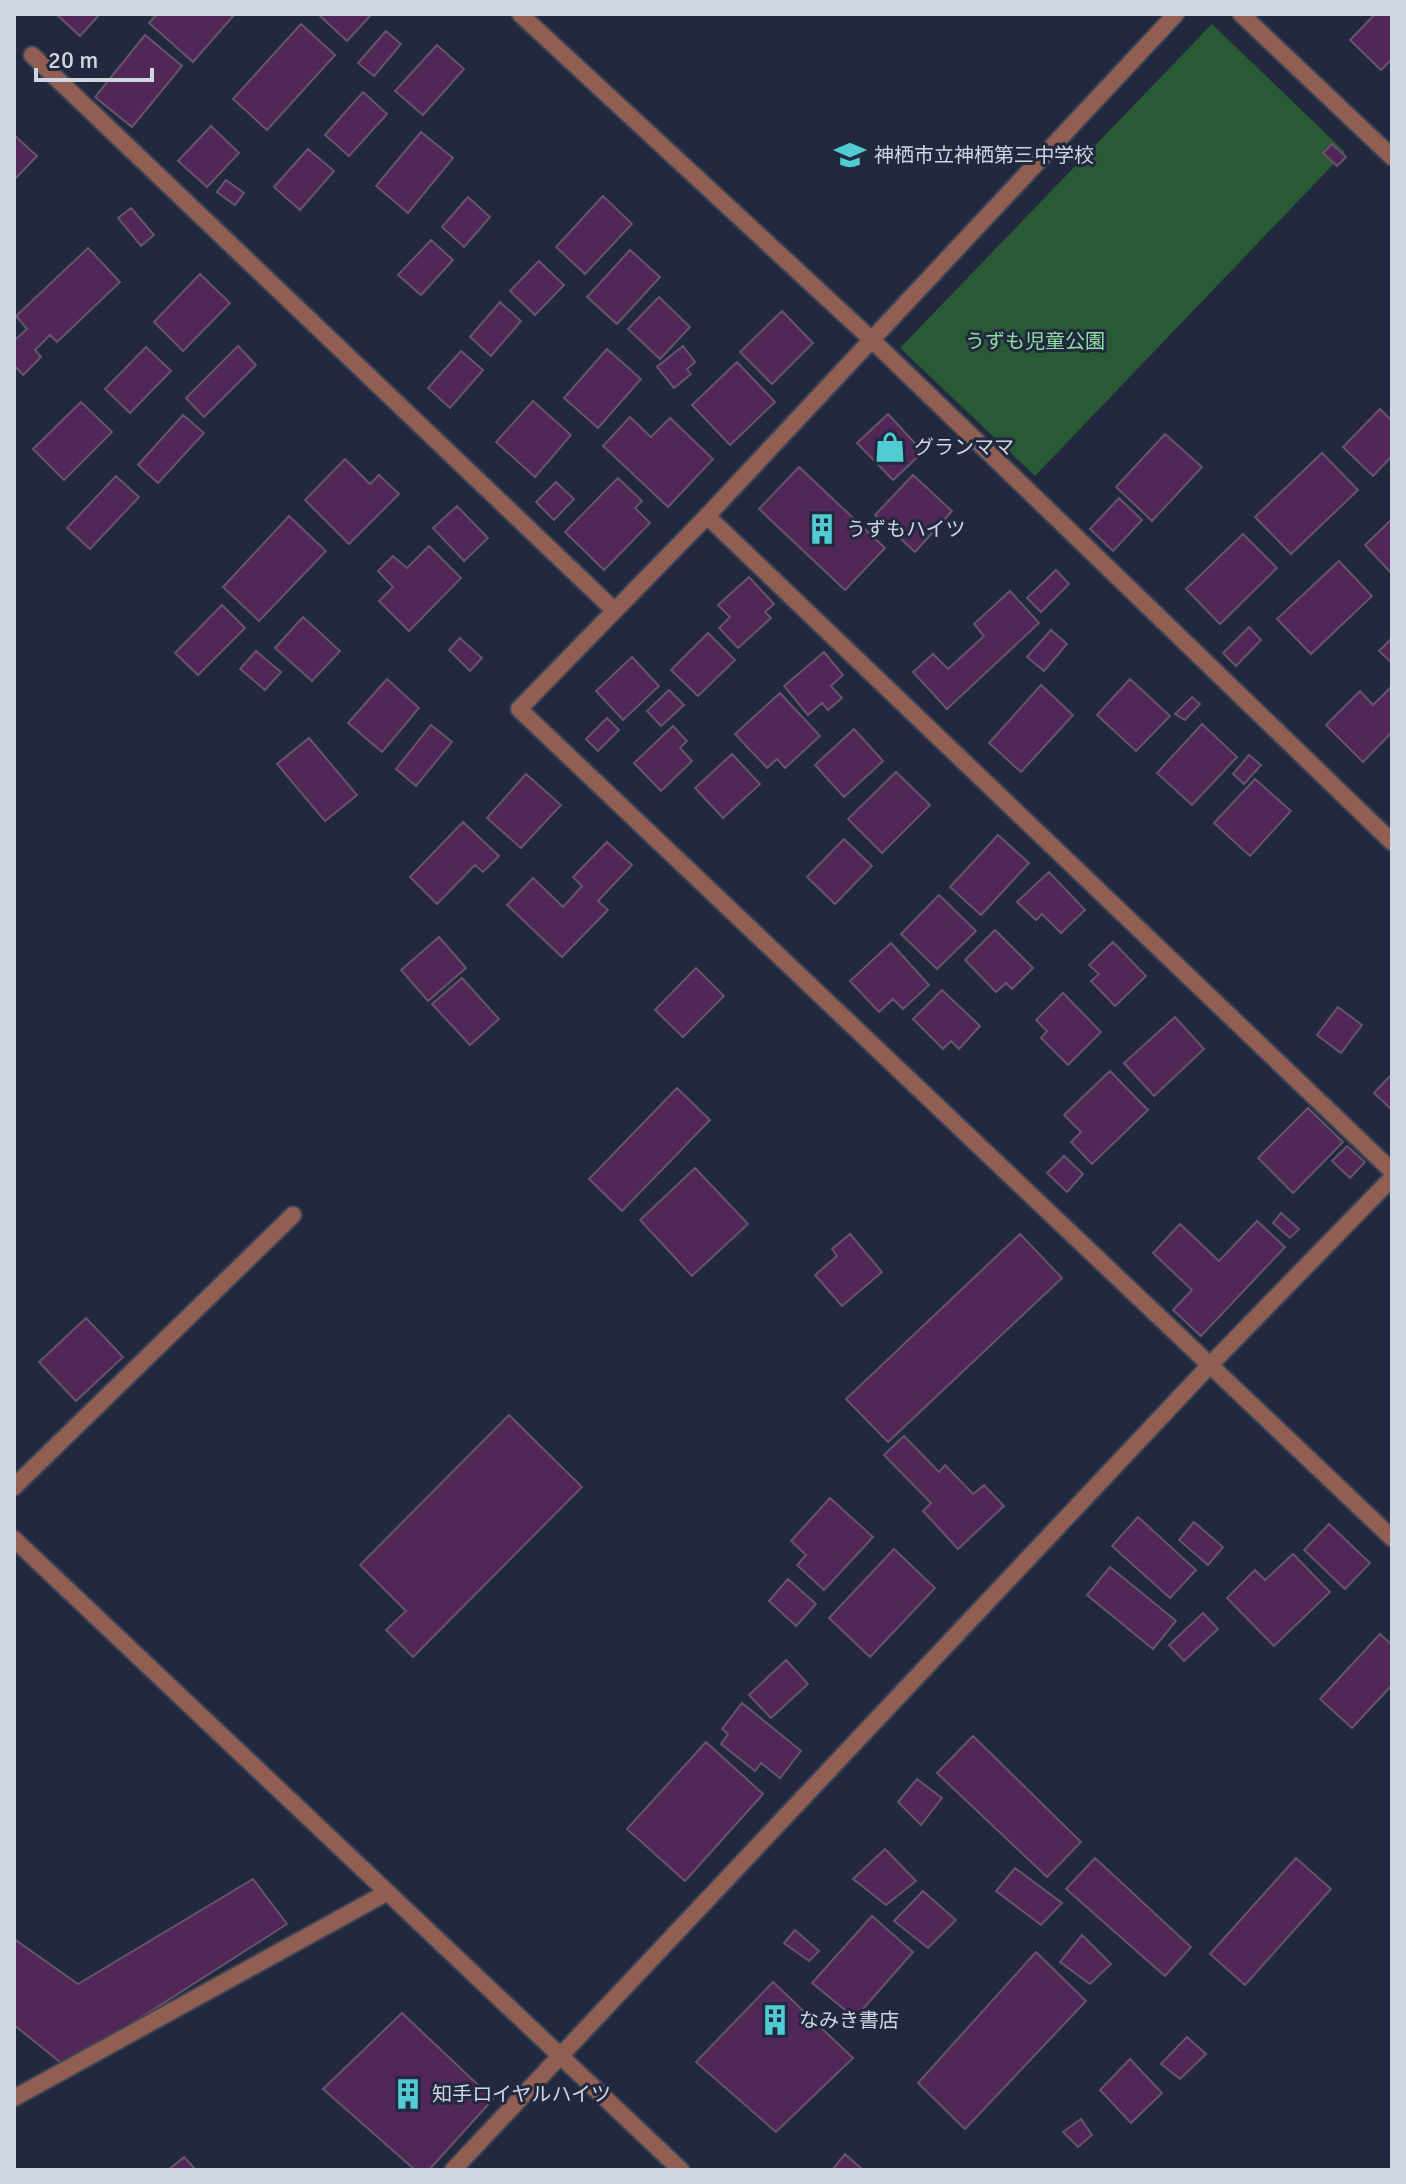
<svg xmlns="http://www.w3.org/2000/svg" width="1406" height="2184" viewBox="0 0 1406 2184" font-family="Signika,'Noto Sans JP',sans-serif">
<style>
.green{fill:#275a35}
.building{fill:#512758;stroke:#665469;stroke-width:2}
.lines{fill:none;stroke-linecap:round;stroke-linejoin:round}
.minor-casing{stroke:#3e4457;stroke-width:20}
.tertiary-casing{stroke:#3e4457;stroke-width:20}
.minor{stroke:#915f51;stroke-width:16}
.tertiary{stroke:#915f51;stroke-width:16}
.labels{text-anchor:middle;stroke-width:6;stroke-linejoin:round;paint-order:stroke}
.poi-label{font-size:20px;fill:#d0d5e2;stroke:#22283d;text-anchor:start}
.park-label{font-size:20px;fill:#8be19f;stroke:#22283d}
</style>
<rect width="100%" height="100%" fill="#22283d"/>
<path class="green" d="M1212,24L1345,152L1035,476L900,348Z"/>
<path class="building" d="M56,14H100L80,36Z
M157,14H235L193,62L149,23Z
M318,14H372L347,41Z
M1375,14H1392V59L1381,70L1350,40Z
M301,24L335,55L267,130L233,99Z
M386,31L401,44L374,76L358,63Z
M145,35L182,66L132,127L95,97Z
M437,45L464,69L423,115L395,91Z
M363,92L387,114L349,156L325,135Z
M211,126L239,153L207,187L178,161Z
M421,132L453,158L408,213L376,186Z
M14,135L37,156L14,180Z
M1332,144L1346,157L1337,166L1323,153Z
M308,149L334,171L300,210L274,187Z
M226,180L244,193L235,205L217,192Z
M603,196L632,224L585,274L556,247Z
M468,197L490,217L464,247L442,227Z
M131,208L154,235L141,246L118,218Z
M431,240L453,260L421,295L398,275Z
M88,248L120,282L57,342L50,335L35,350L41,357L23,375L14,365V341L27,329L16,316Z
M630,250L660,277L617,324L587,297Z
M539,261L564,285L535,315L510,291Z
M200,274L230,303L183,351L154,322Z
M659,297L690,327L660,359L628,329Z
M500,302L521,321L491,356L470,337Z
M782,311L813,343L772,384L740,352Z
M238,346L256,365L204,417L186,398Z
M683,346L695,362L687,369L691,374L674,388L657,367Z
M146,347L171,371L130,413L105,389Z
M607,349L641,379L598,428L564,398Z
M461,351L483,370L450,408L428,388Z
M737,362L775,402L730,445L692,405Z
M533,401L571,435L535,477L496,442Z
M81,402L112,432L64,480L33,449Z
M1380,409L1392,421V456L1373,476L1343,447Z
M888,414L923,452L893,480L857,443Z
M183,415L204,433L158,483L138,465Z
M630,417L651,437L670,418L713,459L668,507L603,446Z
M1165,434L1202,467L1152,521L1116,487Z
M1322,453L1358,490L1291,554L1255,517Z
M345,459L370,484L379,475L399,494L349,544L305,500Z
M799,467L885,548L845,590L759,509Z
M913,475L952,511L915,552L875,515Z
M116,476L139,497L90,549L67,528Z
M618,478L642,501L635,508L650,523L604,570L565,532Z
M556,482L574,499L554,520L536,502Z
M1119,498L1142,520L1113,551L1090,529Z
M457,506L488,538L464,561L433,528Z
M289,516L326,551L259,621L223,587Z
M1392,519V574L1365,545Z
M1243,534L1277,568L1220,624L1186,589Z
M429,546L461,578L409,631L379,601L393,587L378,571L393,556L407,568Z
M1339,561L1372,596L1311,654L1277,619Z
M1056,570L1069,584L1041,612L1027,598Z
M749,577L774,604L765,612L771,618L738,648L719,628L730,617L718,605Z
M1010,591L1039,623L947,709L913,672L933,654L948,669L984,636L974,624Z
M222,605L245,628L198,675L175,653Z
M303,617L340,651L312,681L275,648Z
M1249,627L1261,640L1236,666L1223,653Z
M1051,630L1067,644L1044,671L1027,657Z
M708,633L735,660L698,696L671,670Z
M460,638L482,658L470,671L449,650Z
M1392,638V663L1379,651Z
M256,651L281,672L265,690L240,669Z
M824,652L843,675L831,686L842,698L828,710L822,703L808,715L784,686Z
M632,657L659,686L623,720L596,691Z
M387,679L419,708L382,752L348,723Z
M1130,679L1170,716L1136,751L1097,715Z
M1041,685L1073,715L1021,772L989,743Z
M1392,686V732L1363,762L1326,725L1360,691L1373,705Z
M669,690L684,705L661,726L647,711Z
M780,693L820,736L785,768L777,759L767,768L735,734Z
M1192,697L1200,704L1185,720L1175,714Z
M607,718L619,730L598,751L586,739Z
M1202,724L1237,757L1192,805L1157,773Z
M431,725L452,742L416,786L396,769Z
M673,726L687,741L680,748L692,761L661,791L634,763Z
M854,729L883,761L844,797L815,765Z
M309,738L357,795L325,821L277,764Z
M732,754L760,784L723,818L695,788Z
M1249,755L1261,765L1244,784L1233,774Z
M896,772L930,805L882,853L848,819Z
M526,774L561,805L521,848L487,818Z
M1255,779L1291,811L1250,856L1214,823Z
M463,822L499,856L483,872L475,865L437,904L410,877Z
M998,835L1029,863L981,915L950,887Z
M844,839L872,866L835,904L807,877Z
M607,842L632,865L598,901L608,910L562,957L507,905L533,878L563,907L582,886L573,877Z
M1049,872L1085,910L1061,933L1042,914L1036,920L1017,902Z
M939,895L976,931L937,969L901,934Z
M995,930L1033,968L1012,989L1006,983L996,992L965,960Z
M439,937L466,968L428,1001L401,970Z
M1113,942L1146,976L1115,1006L1091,981L1099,974L1089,965Z
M891,943L929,985L903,1009L893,999L879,1012L850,981Z
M696,968L724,996L683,1037L655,1010Z
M462,978L499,1019L470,1045L432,1004Z
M942,990L980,1026L959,1049L951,1041L943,1049L913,1019Z
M1063,993L1101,1032L1068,1065L1041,1038L1047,1031L1036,1020Z
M1338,1007L1362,1025L1341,1053L1317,1035Z
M1175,1017L1204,1049L1154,1096L1124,1063Z
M1110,1071L1148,1110L1092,1164L1071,1142L1081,1132L1064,1115Z
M1392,1074V1110L1374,1093Z
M677,1088L710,1120L622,1211L589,1179Z
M1308,1108L1343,1142L1293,1193L1258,1158Z
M1347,1146L1365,1162L1350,1178L1332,1161Z
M1064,1156L1083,1174L1067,1192L1047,1173Z
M695,1168L748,1224L692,1276L640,1220Z
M1281,1213L1299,1229L1290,1238L1273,1223Z
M1257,1221L1285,1247L1201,1336L1173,1310L1192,1290L1153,1253L1180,1224L1219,1261Z
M850,1234L882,1272L842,1306L815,1275L837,1256L832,1249Z
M1020,1234L1062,1278L888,1442L846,1399Z
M86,1318L123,1357L76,1401L39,1362Z
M509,1415L582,1487L413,1657L386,1630L406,1611L360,1565Z
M904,1436L939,1472L945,1465L973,1494L984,1485L1004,1506L958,1549L923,1511L931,1503L884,1455Z
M830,1498L873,1537L824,1590L797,1565L806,1555L791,1541Z
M1138,1517L1196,1570L1170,1598L1112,1546Z
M1194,1522L1223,1547L1208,1565L1179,1540Z
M1329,1524L1370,1563L1345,1589L1304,1550Z
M894,1549L935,1588L870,1657L829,1618Z
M1293,1554L1330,1592L1274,1646L1227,1598L1255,1570L1265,1580Z
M1110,1567L1176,1621L1153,1649L1087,1595Z
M788,1579L816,1604L796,1626L769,1601Z
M1203,1613L1218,1629L1184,1661L1169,1645Z
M1380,1634L1392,1645V1685L1352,1728L1320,1699Z
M786,1660L808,1684L771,1718L749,1695Z
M742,1703L801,1751L780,1778L761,1763L755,1771L721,1744L728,1734L722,1729Z
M973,1736L1081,1842L1047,1877L937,1773Z
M706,1742L763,1794L685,1881L627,1829Z
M917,1779L942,1798L921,1825L898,1802Z
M885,1849L916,1881L886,1905L853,1879Z
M1095,1858L1191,1947L1165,1976L1066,1889Z
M1296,1858L1331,1889L1245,1985L1210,1954Z
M1015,1868L1062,1903L1041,1925L996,1891Z
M253,1879L287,1924L65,2066L14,2025V1939L78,1984Z
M923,1891L956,1920L928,1948L894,1921Z
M872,1916L913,1952L855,2018L812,1983Z
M795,1930L819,1951L809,1961L784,1943Z
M1082,1935L1111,1964L1090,1984L1060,1962Z
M1036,1952L1086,2001L965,2129L918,2083Z
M773,1982L853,2058L776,2132L696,2062Z
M402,2013L493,2099L429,2170H415L323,2089Z
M1187,2037L1206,2054L1180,2079L1161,2064Z
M1130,2059L1162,2093L1131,2123L1100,2090Z
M1081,2119L1092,2135L1078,2147L1063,2132Z
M845,2154L863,2170H832Z
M184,2157L196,2170H168Z"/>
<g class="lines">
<defs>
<path id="minor" d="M32,55L614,610
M871,339L1392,842
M707,516L1392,1171
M14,1487L293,1215
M14,2098L386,1893"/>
<path id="tertiary" d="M520,14L871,339
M1176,14L707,516L519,709L1392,1538
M1241,14L1392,157
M14,1539L681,2170
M453,2170L1210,1365L1392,1178"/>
</defs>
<use href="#minor" class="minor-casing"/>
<use href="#tertiary" class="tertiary-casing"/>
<use href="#minor" class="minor"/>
<use href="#tertiary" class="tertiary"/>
</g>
<defs>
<symbol id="school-bare" viewBox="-9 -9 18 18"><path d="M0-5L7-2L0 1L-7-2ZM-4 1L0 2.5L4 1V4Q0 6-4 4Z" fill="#51ccd2" stroke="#22283d" stroke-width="2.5" paint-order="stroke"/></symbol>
<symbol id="shop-bare" viewBox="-9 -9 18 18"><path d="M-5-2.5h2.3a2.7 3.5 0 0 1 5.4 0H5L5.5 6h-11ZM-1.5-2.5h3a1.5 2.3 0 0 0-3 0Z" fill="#51ccd2" stroke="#22283d" stroke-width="2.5" paint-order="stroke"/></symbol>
<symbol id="building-bare" viewBox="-9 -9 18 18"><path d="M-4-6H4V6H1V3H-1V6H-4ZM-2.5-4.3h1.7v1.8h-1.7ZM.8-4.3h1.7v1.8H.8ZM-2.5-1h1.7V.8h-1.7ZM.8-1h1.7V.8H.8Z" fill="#51ccd2" stroke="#22283d" stroke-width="2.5" paint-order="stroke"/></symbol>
</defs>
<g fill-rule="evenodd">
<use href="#school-bare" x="828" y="133" width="44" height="44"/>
<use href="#shop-bare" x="868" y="425" width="44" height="44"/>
<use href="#building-bare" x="800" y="507" width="44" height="44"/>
<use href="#building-bare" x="753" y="1998" width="44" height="44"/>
<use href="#building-bare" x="386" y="2072" width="44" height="44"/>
</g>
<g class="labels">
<g class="poi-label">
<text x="874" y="162">神栖市立神栖第三中学校</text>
<text x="914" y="454">グランママ</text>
<text x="846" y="536">うずもハイツ</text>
<text x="799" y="2027">なみき書店</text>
<text x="432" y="2101">知手ロイヤルハイツ</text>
</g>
<g class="park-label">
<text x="1035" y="348">うずも児童公園</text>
</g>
</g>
<rect width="1406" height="2184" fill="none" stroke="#d0d5e2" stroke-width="32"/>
<path d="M36 68v12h116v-12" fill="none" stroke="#d0d5e2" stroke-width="4"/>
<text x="48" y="68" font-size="24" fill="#d0d5e2" stroke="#22283d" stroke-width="6" paint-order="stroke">20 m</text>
</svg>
